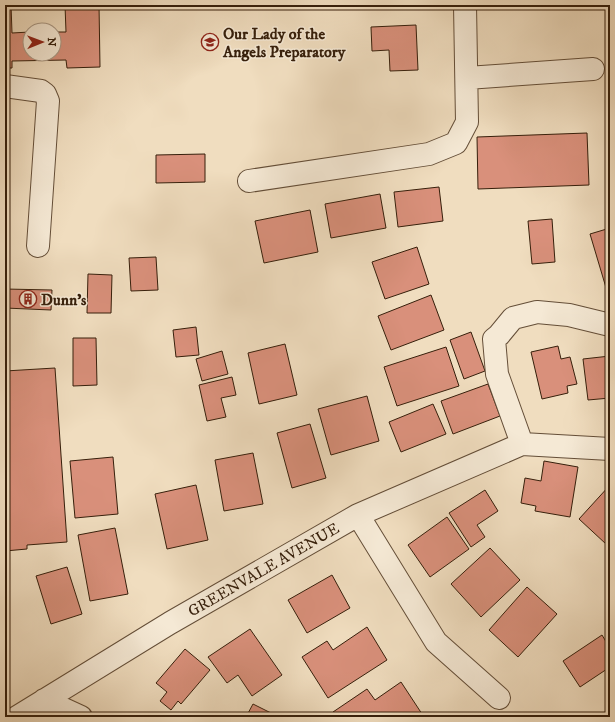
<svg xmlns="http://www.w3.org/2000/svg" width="615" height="722" viewBox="0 0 615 722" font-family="'IM FELL DW Pica',serif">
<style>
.building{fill:#d9907b;stroke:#361f0b}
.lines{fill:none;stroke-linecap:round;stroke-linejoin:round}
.minor-casing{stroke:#644e38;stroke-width:24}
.minor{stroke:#f5e9d5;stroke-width:22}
.labels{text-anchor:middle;stroke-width:3;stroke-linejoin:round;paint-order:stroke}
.poi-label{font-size:16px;font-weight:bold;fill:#361f0b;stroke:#f5e9d5;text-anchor:start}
.street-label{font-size:16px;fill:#361f0b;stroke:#f5e9d5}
</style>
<rect width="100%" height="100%" fill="#f0ddbf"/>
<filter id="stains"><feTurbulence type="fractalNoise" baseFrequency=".005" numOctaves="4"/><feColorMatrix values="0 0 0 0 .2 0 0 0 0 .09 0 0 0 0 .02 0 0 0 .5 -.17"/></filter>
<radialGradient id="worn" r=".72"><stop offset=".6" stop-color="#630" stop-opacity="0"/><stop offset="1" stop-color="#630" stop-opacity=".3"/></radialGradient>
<path class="building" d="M5,5H11L12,33L30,32V54H54V32H66L65,5H99L100,67L67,68L66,60L12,61V68H5Z
M416,25L418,70L390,71L389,50L372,51L371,27Z
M587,133L589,185L478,189L477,137Z
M205,154V182L156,183V155Z
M439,187L443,221L398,227L394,192Z
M380,194L386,228L331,238L325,204Z
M310,210L318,252L264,263L255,221Z
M552,219L555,262L532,264L528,221Z
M610,228V290L607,291L590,234Z
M417,247L429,284L385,299L372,262Z
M156,257L158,290L131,291L129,258Z
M88,274L112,275L111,313H87Z
M5,289L52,290L51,310L5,308Z
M431,295L444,330L391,350L378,316Z
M196,327L199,355L176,357L173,330Z
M471,332L485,371L464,379L450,340Z
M73,338H96L97,385L73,386Z
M285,344L297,395L259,404L248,353Z
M558,346L561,359L570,357L577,384L567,386L568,393L542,399L531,352Z
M446,347L459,386L397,406L384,367Z
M222,351L228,374L202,381L196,359Z
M610,356V398L588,400L583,359Z
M55,368L67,542L27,545V549L5,551V371Z
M232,377L236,395L221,398L226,417L207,421L199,385Z
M488,384L500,416L453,434L441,401Z
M367,396L379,441L331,455L318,409Z
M433,404L446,434L401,452L389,422Z
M310,424L326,478L292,488L277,433Z
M253,453L263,504L224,511L215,460Z
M113,457L118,514L75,518L70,461Z
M544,461L578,467L570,517L535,511L536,506L521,503L525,478L541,481Z
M196,485L208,540L167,549L155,494Z
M610,485V540L606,544L579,519Z
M485,490L498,511L477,525L485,537L471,547L449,513Z
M447,517L469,549L430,577L408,545Z
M115,528L128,594L90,601L78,535Z
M490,548L520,580L481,617L451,584Z
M67,567L82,614L51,624L36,576Z
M332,575L350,608L307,633L288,600Z
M527,587L557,614L518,657L489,630Z
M367,627L387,660L328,698L302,657L327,641L333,650Z
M250,629L282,675L252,696L238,675L227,683L208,657Z
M602,635L608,645L610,643V667L580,687L563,661Z
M185,649L210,670L181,704L178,701L171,710L160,701L167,692L156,683Z
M401,682L424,717H337L333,712L367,689L375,700Z
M253,704L279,717H246Z"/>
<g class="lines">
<defs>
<path id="minor" d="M467,78L593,69
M5,86L41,91L45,94L48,101L38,246
M249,181L429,154L456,143L467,122L465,5
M522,444L497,374L494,339L499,335L513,318L537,312L569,315L610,325
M358,515L436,642L499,698
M44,700L81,717
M17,717L170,623L358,515L522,444L610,449"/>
</defs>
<use href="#minor" class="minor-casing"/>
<use href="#minor" class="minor"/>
</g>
<defs>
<symbol id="school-ring" viewBox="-11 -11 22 22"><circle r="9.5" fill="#f5e9d5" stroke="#8f2418" stroke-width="1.5"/><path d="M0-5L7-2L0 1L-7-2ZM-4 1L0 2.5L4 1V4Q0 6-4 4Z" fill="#8f2418"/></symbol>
<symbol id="building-ring" viewBox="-11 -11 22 22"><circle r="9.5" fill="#f5e9d5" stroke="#8f2418" stroke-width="1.5"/><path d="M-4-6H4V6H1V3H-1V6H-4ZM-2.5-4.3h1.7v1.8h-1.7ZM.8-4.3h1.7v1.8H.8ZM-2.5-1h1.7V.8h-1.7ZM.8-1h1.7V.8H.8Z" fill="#8f2418"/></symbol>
</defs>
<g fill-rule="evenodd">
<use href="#school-ring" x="200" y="32" width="20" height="20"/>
<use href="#building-ring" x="18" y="289" width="20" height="20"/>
</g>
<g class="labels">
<g class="poi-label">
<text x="223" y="39">Our Lady of the<tspan x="223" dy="18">Angels Preparatory</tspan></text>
<text x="41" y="305">Dunn's</text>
</g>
<g class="street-label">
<text transform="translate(263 569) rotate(-30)" y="6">GREENVALE AVENUE</text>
</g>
</g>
<rect width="615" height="722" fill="none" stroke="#f0ddbf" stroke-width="20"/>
<rect x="6" y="6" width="603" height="710" fill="none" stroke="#361f0b" stroke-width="2"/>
<rect x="10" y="10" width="595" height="702" fill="none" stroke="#361f0b"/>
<g transform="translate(42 42) rotate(89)"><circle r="19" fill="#f5e9d5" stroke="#a99884"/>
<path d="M0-3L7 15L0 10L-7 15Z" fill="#8f2418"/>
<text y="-6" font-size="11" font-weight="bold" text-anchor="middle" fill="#361f0b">N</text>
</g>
<rect width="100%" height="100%" filter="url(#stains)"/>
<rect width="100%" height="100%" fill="url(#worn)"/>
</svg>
